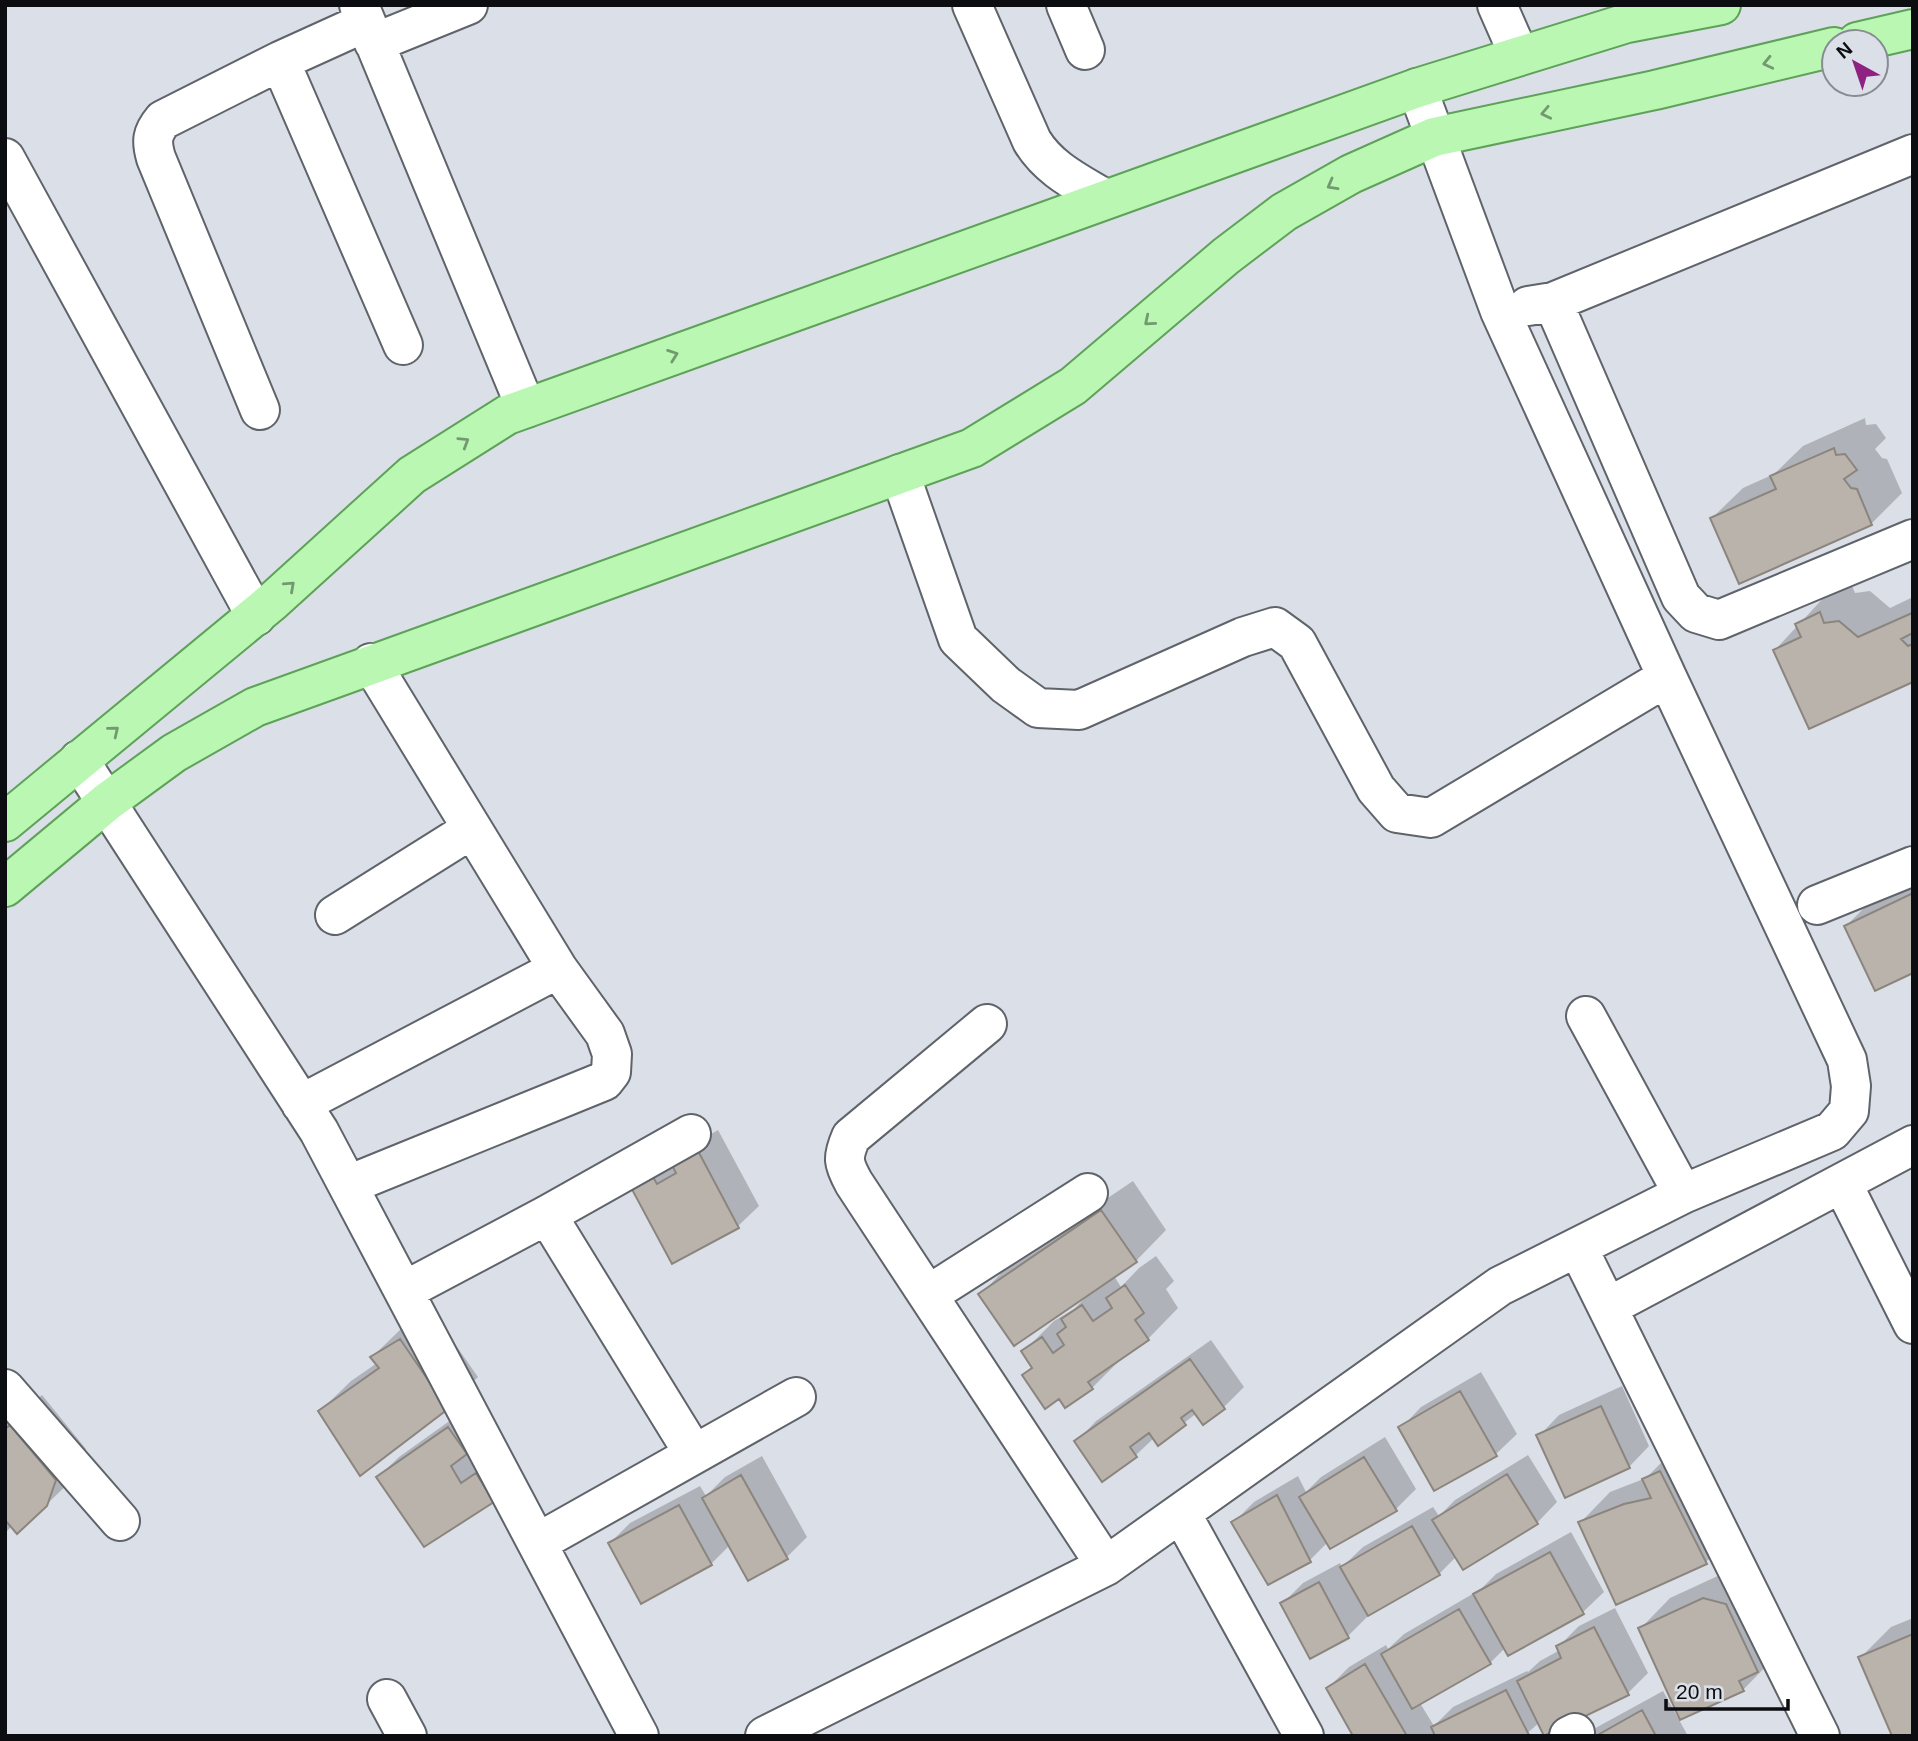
<svg xmlns="http://www.w3.org/2000/svg" width="1918" height="1741" viewBox="0 0 1918 1741" font-family="Helvetica,sans-serif">
<style>
.shadow{fill:#0003}
.building{fill:#b9b3ac;stroke:#8b857e;stroke-width:2}
.lines{fill:none;stroke-linecap:round;stroke-linejoin:round}
.minor-casing{stroke:#5f636a;stroke-width:42}
.major-casing{stroke:#5ea158;stroke-width:42}
.minor{stroke:#fff;stroke-width:38}
.major{stroke:#b9f7b2;stroke-width:38}
.oneway{stroke:#739971}
</style>
<rect width="100%" height="100%" fill="#dbe0e8"/>
<path class="shadow" d="M1865,418L1866,425L1876,424L1886,438L1875,449L1882,458L1887,459L1902,493L1871,524L1712,518L1743,488L1774,474L1803,446Z
M1851,583L1855,593L1870,591L1890,608L1913,597V680L1775,650L1828,593Z
M1913,878V971L1846,926L1877,895Z
M718,1130L759,1206L738,1226L630,1182Z
M1133,1181L1166,1230L1136,1261L1114,1276L1121,1287L1139,1268L1156,1256L1174,1281L1166,1289L1178,1308L1148,1339L1123,1357L1092,1388L1060,1396L1024,1375L1033,1366L1023,1352L1054,1321L1074,1309L1087,1296L981,1294L1011,1263Z
M431,1310L478,1377L447,1407L320,1411L351,1381L377,1363L372,1357L403,1327Z
M1211,1340L1244,1387L1224,1407L1203,1422L1197,1413L1158,1443L1154,1438L1136,1455L1103,1479L1076,1442L1096,1421Z
M1481,1372L1517,1434L1496,1454L1401,1428L1421,1407Z
M1622,1386L1649,1446L1629,1467L1539,1436L1559,1415Z
M42,1395L86,1449L78,1474L46,1505L12,1526L5,1533V1409L37,1399Z
M469,1407L493,1501L378,1477L399,1457Z
M1385,1437L1416,1489L1396,1509L1328,1542L1310,1560L1234,1522L1254,1502L1298,1476L1306,1492L1321,1477Z
M1675,1449L1737,1531L1706,1562L1617,1603L1580,1523L1610,1492L1646,1478Z
M1528,1455L1557,1502L1537,1523L1456,1557L1439,1574L1368,1616L1348,1636L1282,1604L1303,1583L1340,1563L1342,1567L1363,1547L1433,1507L1439,1516L1455,1500Z
M762,1456L807,1537L787,1557L730,1545L711,1564L610,1543L630,1523L700,1486L706,1496L725,1477Z
M1571,1532L1604,1592L1583,1612L1508,1654L1505,1648L1490,1663L1420,1703L1434,1726L1453,1707L1527,1671L1528,1672L1540,1661L1560,1650L1558,1647L1579,1626L1615,1608L1648,1673L1628,1693L1540,1722L1524,1736H1355L1328,1688L1349,1667L1386,1645L1388,1649L1404,1634L1481,1589L1496,1574Z
M1735,1568L1773,1659L1743,1690L1640,1629L1670,1598Z
M1913,1618V1733L1906,1736H1894L1860,1658L1891,1627Z
M1663,1691L1688,1736H1586L1590,1731Z"/>
<path class="building" d="M1834,448L1836,455L1845,454L1857,470L1844,479L1851,488L1857,489L1872,525L1739,584L1710,518L1776,489L1770,476Z
M1820,612L1824,623L1839,621L1858,637L1912,613L1913,633L1901,639L1908,646L1913,644V682L1809,729L1773,650L1801,637L1795,624Z
M1913,893V973L1875,991L1844,926Z
M697,1149L739,1228L672,1264L628,1182L649,1170L657,1184L676,1173L671,1163Z
M1101,1210L1137,1262L1014,1346L978,1294Z
M1125,1285L1144,1313L1135,1320L1149,1340L1088,1382L1093,1389L1065,1408L1059,1399L1045,1409L1022,1375L1032,1368L1021,1351L1042,1337L1053,1353L1064,1345L1057,1334L1066,1327L1061,1319L1082,1305L1093,1321L1112,1308L1106,1298Z
M400,1339L448,1409L360,1476L318,1411L379,1368L370,1357Z
M1190,1359L1225,1409L1203,1425L1192,1410L1181,1418L1186,1425L1158,1446L1149,1433L1130,1447L1137,1457L1102,1482L1074,1441Z
M1460,1391L1497,1456L1434,1491L1398,1427Z
M1601,1406L1630,1468L1565,1498L1536,1435Z
M10,1425L56,1480L47,1506L17,1534L5,1520V1429Z
M448,1427L467,1454L451,1466L461,1483L476,1473L494,1502L424,1547L376,1477Z
M1364,1457L1397,1511L1330,1549L1299,1497Z
M1660,1471L1707,1564L1616,1605L1578,1522L1624,1504L1651,1498L1642,1479Z
M1507,1474L1538,1524L1463,1570L1432,1520Z
M741,1475L788,1559L748,1581L702,1498Z
M1277,1495L1311,1562L1268,1585L1231,1522Z
M679,1505L712,1565L641,1604L608,1543Z
M1412,1526L1440,1575L1368,1616L1340,1567Z
M1550,1552L1584,1614L1508,1656L1473,1594Z
M1319,1582L1349,1638L1310,1659L1280,1603Z
M1703,1598L1726,1604L1758,1672L1739,1681L1744,1691L1680,1720L1638,1628Z
M1459,1609L1491,1664L1412,1709L1381,1654Z
M1594,1627L1629,1695L1544,1736L1517,1681L1561,1658L1556,1646Z
M1913,1634V1735L1892,1736L1858,1657Z
M1365,1664L1407,1736H1353L1326,1688Z
M1506,1690L1529,1735L1435,1736L1431,1727Z
M1642,1710L1656,1736H1596Z"/>
<g class="lines">
<defs>
<path id="minor" d="M359,5L526,408
M972,5L1032,141C1049,169 1077,182 1105,199
M1066,5L1085,50
M1497,5L1519,55
M374,43L468,5
M280,61L403,345
M5,158L256,616
M1553,302L1681,597L1696,613L1719,620L1913,539
M1528,306L1553,302L1913,154
M260,410L156,158C151,141 152,133 163,120L280,61L366,22
M900,474L958,639L1006,685L1038,708L1079,710L1243,637L1275,627L1297,643L1376,789L1397,813L1431,818L1667,677
M79,760L319,1131L639,1736
M1817,905L1913,866
M335,915L472,829
M1586,1016L1683,1194
M987,1024L851,1137C842,1158 843,1163 854,1183L1106,1566
M301,1104L558,969
M1842,1183L1913,1324
M348,1185L604,1081L611,1072L612,1054L605,1034L558,969L371,663
M547,1215L694,1454
M1578,1248L1820,1736
M404,1291L547,1215L691,1134
M928,1295L1088,1193
M1608,1307L1913,1145
M5,1389L120,1521
M1181,1513L1304,1736
M537,1543L796,1397
M387,1699L407,1736
M765,1736L1106,1566L1500,1286L1683,1194L1832,1131L1849,1111L1851,1086L1847,1060L1667,677L1500,311L1417,88
M1569,1736L1575,1733"/>
<path id="major" d="M1857,42L1913,29
M5,822L273,601L412,475L507,415L1417,88L1627,23L1721,5
M5,887L107,802L174,753L255,707L972,448L1073,386L1226,256L1284,212L1351,174L1434,137L1655,90L1834,47"/>
</defs>
<use href="#minor" class="minor-casing"/>
<use href="#major" class="major-casing"/>
<use href="#minor" class="minor"/>
<use href="#major" class="major"/>
</g>
<defs><path id="oneway-chevron" d="M-2-3.5L2.5 0L-2 3.5" fill="none" stroke-width="1.6" stroke-linecap="round" stroke-linejoin="round" transform="scale(1.75)"/></defs>
<g class="oneway">
<use href="#oneway-chevron" transform="translate(1768 63) rotate(167)"/>
<use href="#oneway-chevron" transform="translate(1546 113) rotate(168)"/>
<use href="#oneway-chevron" transform="translate(1332 185) rotate(151)"/>
<use href="#oneway-chevron" transform="translate(1149 321) rotate(140)"/>
<use href="#oneway-chevron" transform="translate(673 355) rotate(-20)"/>
<use href="#oneway-chevron" transform="translate(464 442) rotate(-32)"/>
<use href="#oneway-chevron" transform="translate(290 586) rotate(-42)"/>
<use href="#oneway-chevron" transform="translate(114 731) rotate(-39)"/>
</g>
<rect width="1918" height="1741" fill="none" stroke="#0b0d10" stroke-width="14"/>
<g transform="translate(1855 63) rotate(320)"><circle r="33" fill="#dbe0e8" stroke="#888c92" stroke-width="2"/>
<path d="M0-5L12 26L0 18L-12 26Z" fill="#8f2183"/>
<text y="-10" font-size="19" font-weight="bold" text-anchor="middle" fill="#0b0d10">N</text>
</g>
<path d="M1666 1699v10h122v-10" fill="none" stroke="#0b0d10" stroke-width="3.5"/>
<text x="1676" y="1699" font-size="21" fill="#0b0d10" stroke="#dbe0e8" stroke-width="5" paint-order="stroke">20 m</text>
</svg>
